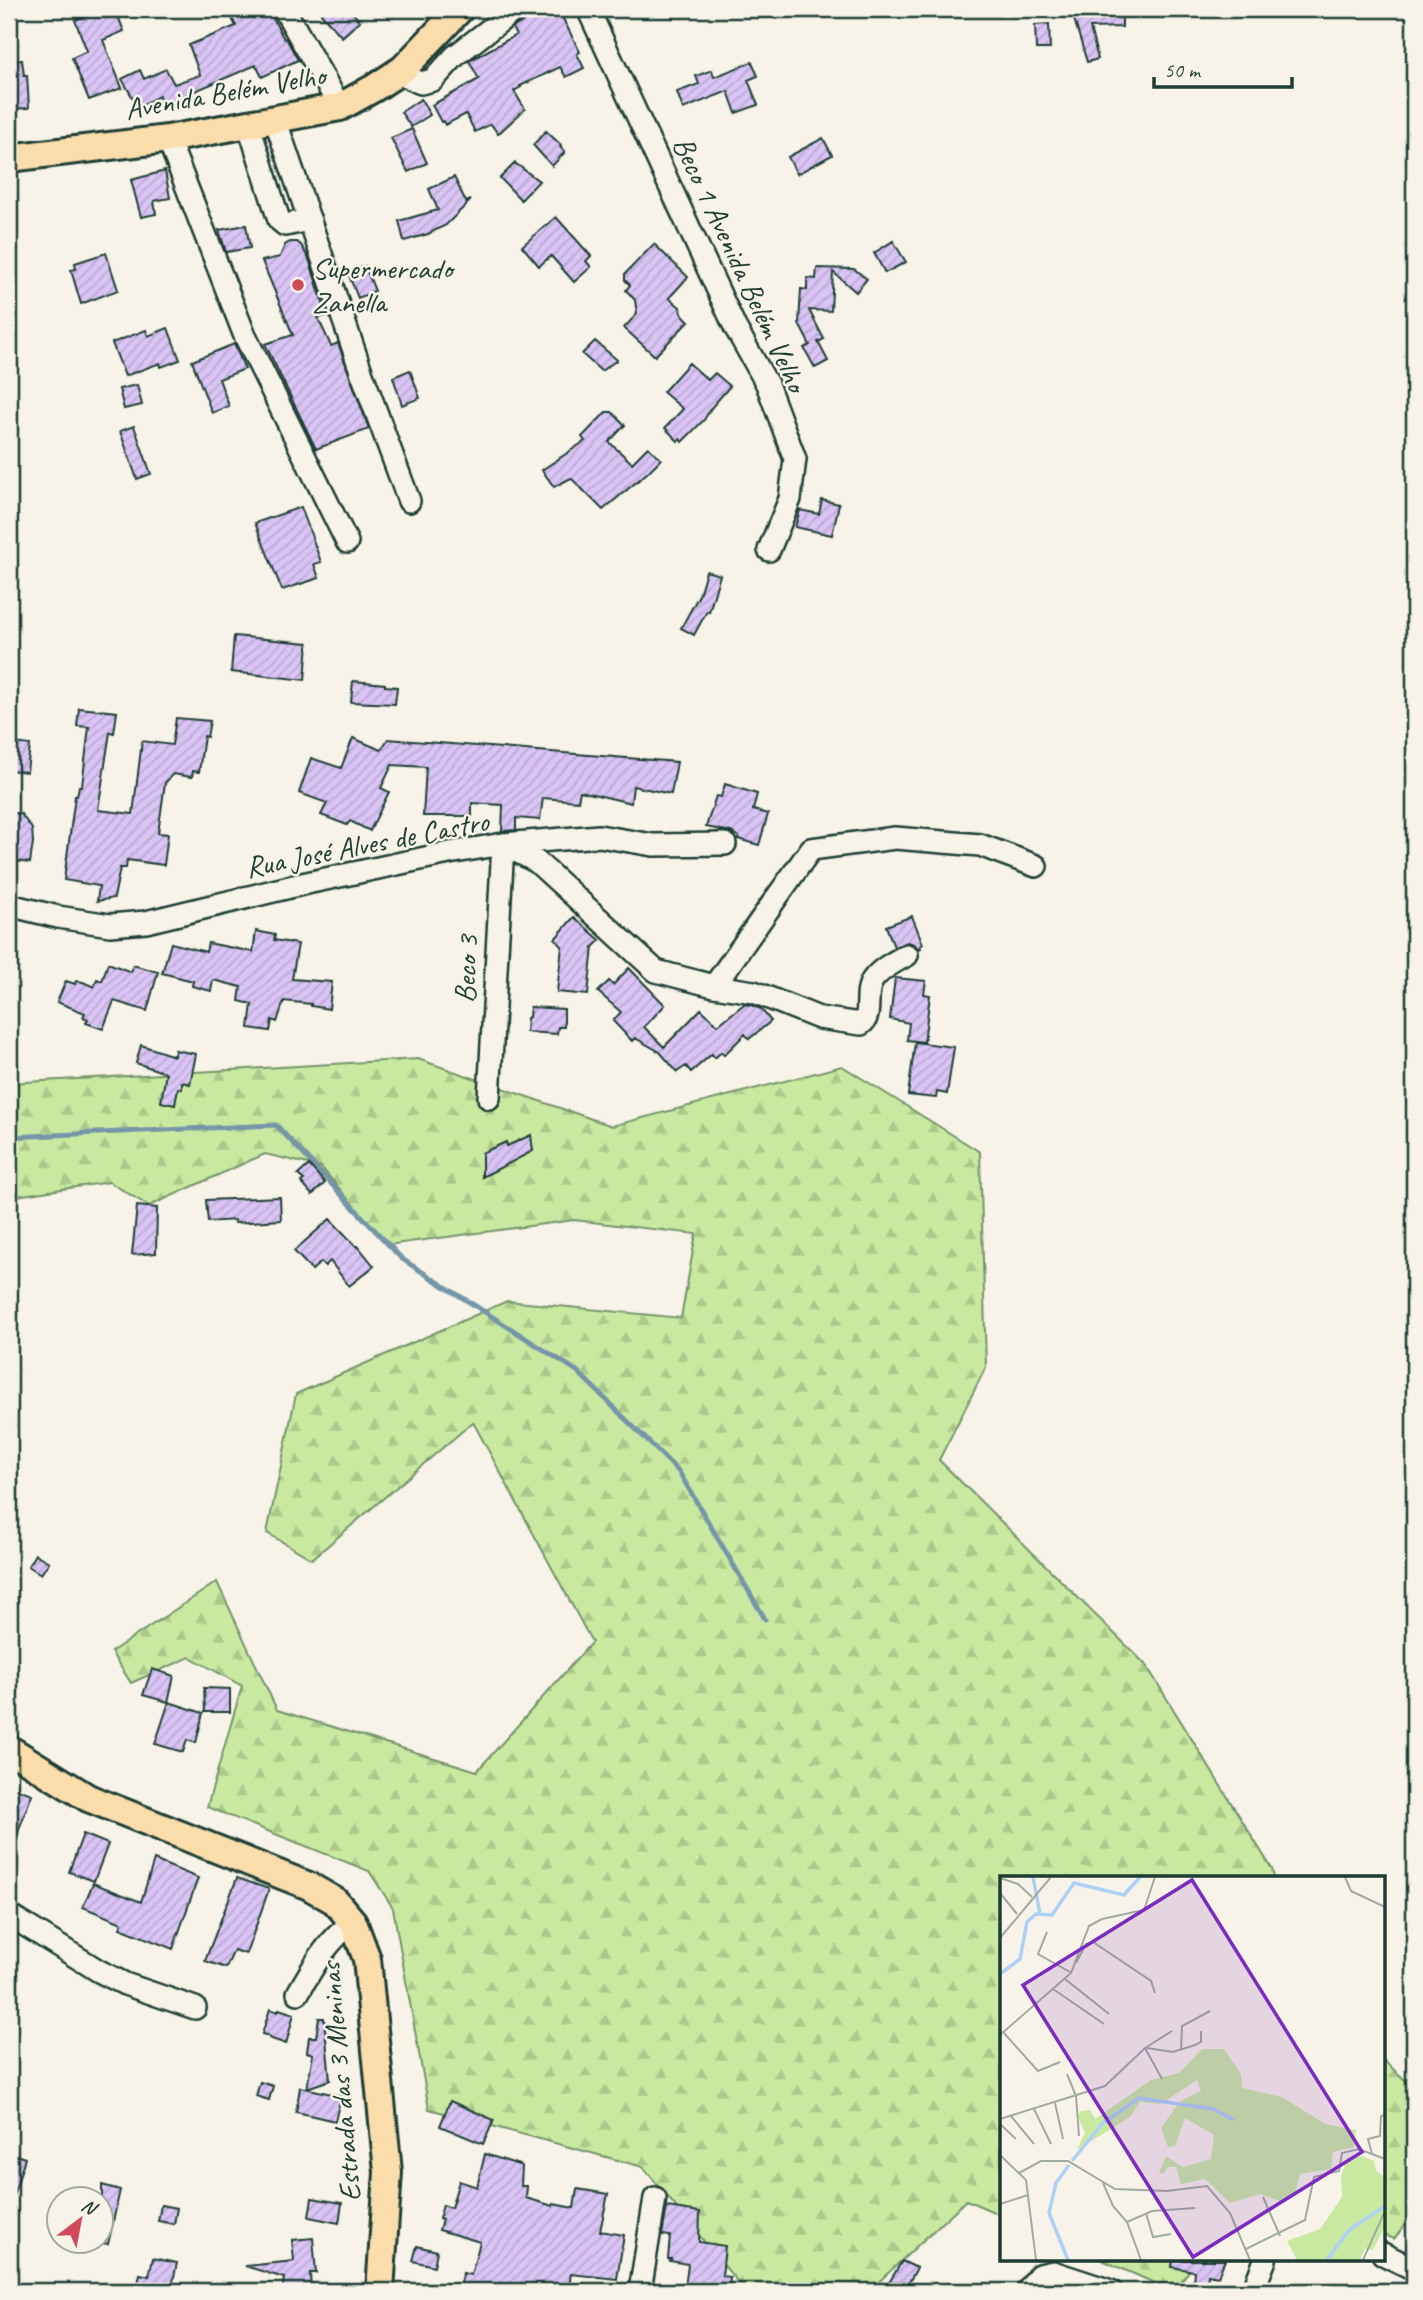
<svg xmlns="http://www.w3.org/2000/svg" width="1423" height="2300" viewBox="0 0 1423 2300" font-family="Caveat,sans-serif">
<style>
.forest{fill:url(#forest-firs);stroke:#74936a;stroke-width:2}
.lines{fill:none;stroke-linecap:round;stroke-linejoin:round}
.stream{stroke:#7496a8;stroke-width:5}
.building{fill:url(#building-hatch);stroke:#1f3d34;stroke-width:2}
.minor-casing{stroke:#1f3d34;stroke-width:26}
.major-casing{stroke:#1f3d34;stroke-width:32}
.minor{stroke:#f7f3e8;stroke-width:21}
.major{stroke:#fbddab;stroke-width:26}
.poi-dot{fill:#d1495b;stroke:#f7f3e8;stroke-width:2.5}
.labels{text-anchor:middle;stroke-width:5;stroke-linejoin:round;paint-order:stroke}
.street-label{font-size:30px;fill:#1f3d34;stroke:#f7f3e8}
.poi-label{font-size:30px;fill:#1f3d34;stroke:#f7f3e8;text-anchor:start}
.inset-river{fill:none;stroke:#add1f6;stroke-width:3.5}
.inset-road{fill:none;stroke:#a1aaa0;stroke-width:2}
.view{fill:#7b2cbf;fill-opacity:0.15;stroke:#7b2cbf;stroke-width:3.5}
.inset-edge{fill:none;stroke:#1f3d34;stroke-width:3.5}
</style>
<defs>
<pattern id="forest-firs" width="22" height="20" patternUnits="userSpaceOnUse" patternTransform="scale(1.75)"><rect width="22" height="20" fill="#c9e9a1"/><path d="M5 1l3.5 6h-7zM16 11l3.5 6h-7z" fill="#acc98b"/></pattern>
<pattern id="building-hatch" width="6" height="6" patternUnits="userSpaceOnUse" patternTransform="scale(1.75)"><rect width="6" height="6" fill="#d9c4f5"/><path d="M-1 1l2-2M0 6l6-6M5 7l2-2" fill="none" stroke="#baa9d3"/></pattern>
</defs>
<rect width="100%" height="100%" fill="#f7f3e8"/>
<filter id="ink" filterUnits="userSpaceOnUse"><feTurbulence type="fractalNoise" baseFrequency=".0143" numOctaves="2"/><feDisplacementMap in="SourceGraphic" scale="14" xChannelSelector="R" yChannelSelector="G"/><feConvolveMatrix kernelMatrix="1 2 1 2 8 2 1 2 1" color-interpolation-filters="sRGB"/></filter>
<g filter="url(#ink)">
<path class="forest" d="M418,1059L612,1126L842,1066L980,1152L986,1367L939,1460L1146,1665L1272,1869L1274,1878H1001V2215L966,2200L869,2291H745L643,2167L429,2109L393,1908L369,1871L207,1807L242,1686L190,1657L131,1683L111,1652L217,1582L277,1710L477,1771L592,1642L473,1422L312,1559L267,1533L296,1394L507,1301L681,1318L696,1234L574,1220L387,1245L321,1167L265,1154L149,1206L109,1182L9,1197V1083Z
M1383,2060L1414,2088V2214L1394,2239L1383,2235Z
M1102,2260H1198L1173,2291Z"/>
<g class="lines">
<path class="stream" d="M9,1137L276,1125L402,1259L577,1371L679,1472L765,1619"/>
</g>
<path class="building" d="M91,9H115L124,31L103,40L122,88L89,100L72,58L87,51L75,20L93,13Z
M227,9H268L284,39L286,38L298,60L262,77L256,65L183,96L185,100L166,109L159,96L138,107L122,79L140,70L144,79L166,69L174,84L200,75L189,45L236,26Z
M317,9H349L360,21L342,37Z
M546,9H558L580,52L577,54L584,68L566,77L560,67L520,86L521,87L514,91L525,109L498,134L491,124L475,132L466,114L445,125L443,121L441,122L432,105L479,79L469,61L516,35L512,28Z
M1071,9H1084L1085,12L1122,11V27L1090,28L1098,59L1087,62Z
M1049,24L1050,49H1036L1035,25Z
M22,60L24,75H27L29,108L9,109V62Z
M752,62L758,76L748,80L758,105L736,113L728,91L683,109L677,92L699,84L696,76L712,70L714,77Z
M421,99L430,115L411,127L401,112Z
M412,129L427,163L408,172L391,138Z
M546,131L561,145L560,147L565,152L552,166L533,145Z
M823,138L832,155L797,174L788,157Z
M515,163L539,181L521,200L500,178Z
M165,171L170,198L154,201L156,214L141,217L131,180Z
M454,177L466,202L471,200L446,225L428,234L404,241L399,221L438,210L429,189Z
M556,217L591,256L586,261L591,267L574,282L551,256L539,266L522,246Z
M246,225L250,248L226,252L219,230Z
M893,241L906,262L885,273L874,253Z
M290,242H297L301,245L309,259L327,316L318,318L331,346L338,343L369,429L316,449L265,344L293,335L262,261L280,257L285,245Z
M654,244L688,277L669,298L680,307L681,313L689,321L655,356L624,328L637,314L635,300L626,290L630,285L625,280V274Z
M106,253L118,290L81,304L71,270L76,269L75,263Z
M365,266L375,291L358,298L348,273Z
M817,268L854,269L867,279L856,292L833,272L831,311L809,310L824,339L818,342L828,361L815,368L804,348L810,345L799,324L801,289L807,290V278L816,279Z
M168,328L180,360L161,367L160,363L125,376L112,343L146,330L148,336Z
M595,341L617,360L601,371L582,354Z
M234,344L245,369L219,379L229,406L212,413L192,361Z
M689,363L708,380L715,373L730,386L711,408L704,420L682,442L680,439L678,441L665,428L683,409L663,392Z
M410,370L420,398L402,405L393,377Z
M137,385L142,405L124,409L119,389Z
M606,412H612L625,425L609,442L632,463L648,447L661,459L647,473L603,510L571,478L554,487L542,470L585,441L582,437Z
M134,426L151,474L137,479L120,431Z
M822,500L839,504L832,535L795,527L800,510L819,514Z
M301,507L321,562L314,564L319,578L282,590L255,523Z
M706,571L720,575L709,612L707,611L694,635L681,628L699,595Z
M234,636L308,643L305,680L231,672Z
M353,681L385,684V686L397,687L395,704L351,702Z
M79,708L117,712L114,733L110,732L98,810L133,814L142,741L172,745L176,718L210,721L207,737L204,736L199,772L193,771L192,777L173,774L165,783L158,833L168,834L164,865L127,860L126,868H120L114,898L97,901L99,886L64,880L75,796H77L79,786H82L89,727L77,726Z
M353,738L381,750L388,739L677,762L671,794L633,786L631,803L580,791L578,801L543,798L540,820L516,818V830L502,831L503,805L472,803V816H423L426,767L392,765L381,788L389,792L370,831L350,821L347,825L321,815L327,803L299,793L311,758L341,768Z
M9,742L30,745L27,772L9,770Z
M725,784L757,794L753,810L768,814L759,845L738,839L739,837L731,832L706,827L716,796L721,797Z
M9,812L21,814L32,829L33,842L30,863L9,860Z
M912,916L923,944L920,946L921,948L919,949L914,944L908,942L894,947L886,926Z
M574,917L600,940L593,947L588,995L557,992L562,946L555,939Z
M256,931L275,935L274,940L298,944L292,979L332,982L329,1009L311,1006V1004L284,1001L277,1022L272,1020L270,1031L249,1028L252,1004L239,1001L241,987L213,980L211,991L192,986L193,981L162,973L171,943L206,952L208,943L253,952Z
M108,963L131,972L133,965L158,972L147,1011L114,1001L103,1029L86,1023L88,1019L83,1017L85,1013L57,1002L66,981L75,984L76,981L83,982L94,987L97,979L102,981Z
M629,968L665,1005L644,1027L664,1047L701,1009L718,1025L744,1004L751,1005L761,1009L771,1021L749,1039L745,1034L724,1055L721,1052L715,1058L712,1054L691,1072L686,1066L677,1072L660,1052L635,1038L632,1041L613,1021L621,1012L598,992L609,981L613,985Z
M895,978L926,981L924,994L930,995L924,1042L907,1040L909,1023L890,1019Z
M530,1007L564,1009V1027H558L557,1034L526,1032L527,1018L529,1017Z
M915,1042L954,1047L947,1094L937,1092L936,1098L908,1095Z
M141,1045L174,1056L175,1050L196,1054L190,1084L182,1082V1089L178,1088L175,1105L161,1102L166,1073L136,1063Z
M531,1135L533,1151L482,1177V1153L506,1142L507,1146Z
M309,1165L325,1183L312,1195L301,1182L304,1180L298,1175Z
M280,1197L281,1220L235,1223V1220L208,1222L206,1200Z
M137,1206L157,1208L156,1253L132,1255Z
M330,1219L357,1247L358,1246L374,1266L349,1286L330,1261L325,1266L321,1262L312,1270L294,1251Z
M35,1554L49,1562L41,1574L28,1566Z
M152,1669L174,1676L168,1702L143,1695Z
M204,1688L230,1689V1712H205Z
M169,1702L203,1713L196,1743L187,1740L183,1752L155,1744Z
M9,1786L32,1794L11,1851H9Z
M83,1834L108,1844L94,1881L69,1872Z
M154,1860L198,1878L173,1949L120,1928L122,1923L83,1907L93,1883L141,1902Z
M237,1878L269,1889L246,1954L234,1950L226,1968L205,1961Z
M270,2009L278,2012L279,2009L294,2014L286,2044L269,2038V2036L262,2034Z
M319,2018H324L330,2080L307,2088L313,2054L307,2052L309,2037H316Z
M260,2082L273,2086L269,2100L256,2096Z
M300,2087L341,2096L335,2121L296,2112Z
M450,2101L494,2120L483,2144L440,2126Z
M9,2153L25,2158L12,2200L9,2199Z
M485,2154L522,2166L521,2186H527L526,2198L553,2206V2204L574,2208L577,2189L608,2194L600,2231L624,2235L617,2279L571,2274L568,2291H459L463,2273L471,2275L480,2242L439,2230L442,2220L439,2219L443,2205L451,2208L459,2181L477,2187Z
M102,2185L120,2190L108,2244L102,2243Z
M312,2198L342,2203L339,2223L309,2217Z
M161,2205L177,2208L174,2224L158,2221Z
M667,2207L700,2212L699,2242L725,2246L722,2276L730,2277L729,2291H710L685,2287L688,2264L670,2261L671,2259H668L670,2236L662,2235Z
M313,2238L316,2273H310L311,2291H282L284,2278L245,2266L294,2261L292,2240Z
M417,2246L437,2251L434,2266L413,2261Z
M153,2258L177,2263L171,2291L137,2289L140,2274L149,2276Z
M1173,2260H1225L1218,2276L1208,2274L1206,2289L1193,2284L1194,2271L1172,2267Z
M902,2261L917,2268L904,2291H884Z"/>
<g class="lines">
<defs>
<path id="minor" d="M284,9L340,107
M588,9L735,327L767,384L795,459L790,499L769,550
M403,69L409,78L421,83L433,80L455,56L516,9
M275,119L361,371L409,501
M248,123L279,220L285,225L310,220
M168,139L245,336L347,542
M503,844L537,862L656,971L714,986L754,992L819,1018L861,1024C874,1016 862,992 874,978C882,968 896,961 907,955
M9,905L58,917L110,925L146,922L302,884L449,853L503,844L599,836L653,845L725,844
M714,986L811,849L895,838L980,845L1036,866
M489,1098L503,844
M9,1915L99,1971L125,1984L195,2008
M298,1993C314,1965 327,1941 353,1922
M1383,2254L1414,2269
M640,2291L655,2198
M1027,2291L1039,2275L1053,2272L1111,2291
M1253,2291L1265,2260"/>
<path id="major" d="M9,158L168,139L340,107L374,88L403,69L460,9
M9,1749L88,1798L309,1886L335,1901L353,1922L367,1959L388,2172L380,2291"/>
</defs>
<use href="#minor" class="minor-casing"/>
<use href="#major" class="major-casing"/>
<use href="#minor" class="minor"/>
<use href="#major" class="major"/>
</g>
</g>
<circle class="poi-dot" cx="298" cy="285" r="7"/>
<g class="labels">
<g class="street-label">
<text transform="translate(225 92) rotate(-10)" y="10">Avenida Belém Velho</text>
<text transform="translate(740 264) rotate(65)" y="10">Beco 1 Avenida Belém Velho</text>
<text transform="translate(367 844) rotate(-11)" y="10">Rua José Alves de Castro</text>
<text transform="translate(466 969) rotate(-87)" y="10">Beco 3</text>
<text transform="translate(340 2082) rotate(-95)" y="10">Estrada das 3 Meninas</text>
</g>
<g class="poi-label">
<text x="312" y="278">Supermercado<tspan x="312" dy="34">Zanella</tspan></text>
</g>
</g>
<g transform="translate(1000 1876)">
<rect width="385" height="385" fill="#f7f3e8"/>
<path d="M202,173H224L241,198L242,212L282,221L325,248L356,254L354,271L333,276L331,293L300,298L295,318L283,326L260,318L230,327L205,303L181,308L176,291H168L163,298L159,296L166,280L183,291L211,283L214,259L185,242L175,270L168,271L161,252L180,225L201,215L197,204L161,228L140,226L130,241L77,274L85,257L77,240L81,235L90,234L95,243L151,204L179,197ZM362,280L374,285L376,295L385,301V350L373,374L365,373L360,384H297L287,365L320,353L342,321L341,300L347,282Z" fill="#c9e9a1"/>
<path class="inset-river" d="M33,1L40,38M0,98L20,83L27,46L36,38L52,39L74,7L124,19L140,1M72,285L103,247L139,222L213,233L234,244M68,384L49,337L56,307L69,289M327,384L349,354L385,330"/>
<path class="inset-road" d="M345,1L351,15L385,31M0,2L18,8L32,21M0,17L17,38M47,56L38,78L70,96M0,62L51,1M76,87L86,68L93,66L151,105L155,117M65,103L109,138M53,113L104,148M4,157L38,195L60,186M0,159L71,97L89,50L102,43L144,34L155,1M145,172L162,203M147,172L173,176L195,169L201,166V155M181,173L182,150L210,135M67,198L76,220L79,260M55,227L63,263M34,233L51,268M11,240L34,268M0,243L105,210L145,172L172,155M0,248L16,263M372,278L368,263L380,260L381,240L385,239M0,279L26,304L36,384M19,297L41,285H68L115,313L167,315L207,310L230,337L250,384M103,307L113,330L127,346L141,384M263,321L280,360M0,328L28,319M146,337L153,361L171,358M127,346L152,335L195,332M246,373L305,344L314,301L339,295L342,277L359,273L385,283M363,384L384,337"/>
<path class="view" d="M192,4L362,276L193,381L23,109Z"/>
<rect width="385" height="385" class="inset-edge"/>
</g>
<rect width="1423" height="2300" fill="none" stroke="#f7f3e8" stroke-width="35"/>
<rect x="18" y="18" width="1388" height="2265" fill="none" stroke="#1f3d34" stroke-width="2.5" filter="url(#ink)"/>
<g transform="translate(80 2220) rotate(32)"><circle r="33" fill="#f7f3e8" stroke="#a1aaa0" stroke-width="2"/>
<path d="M0-5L12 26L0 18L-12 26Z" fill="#d1495b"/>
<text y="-10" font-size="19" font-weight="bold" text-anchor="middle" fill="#1f3d34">N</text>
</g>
<path d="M1154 77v10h138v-10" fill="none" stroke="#1f3d34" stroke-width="3.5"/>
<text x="1164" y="77" font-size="21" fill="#1f3d34" stroke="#f7f3e8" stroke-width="5" paint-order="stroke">50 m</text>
</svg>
